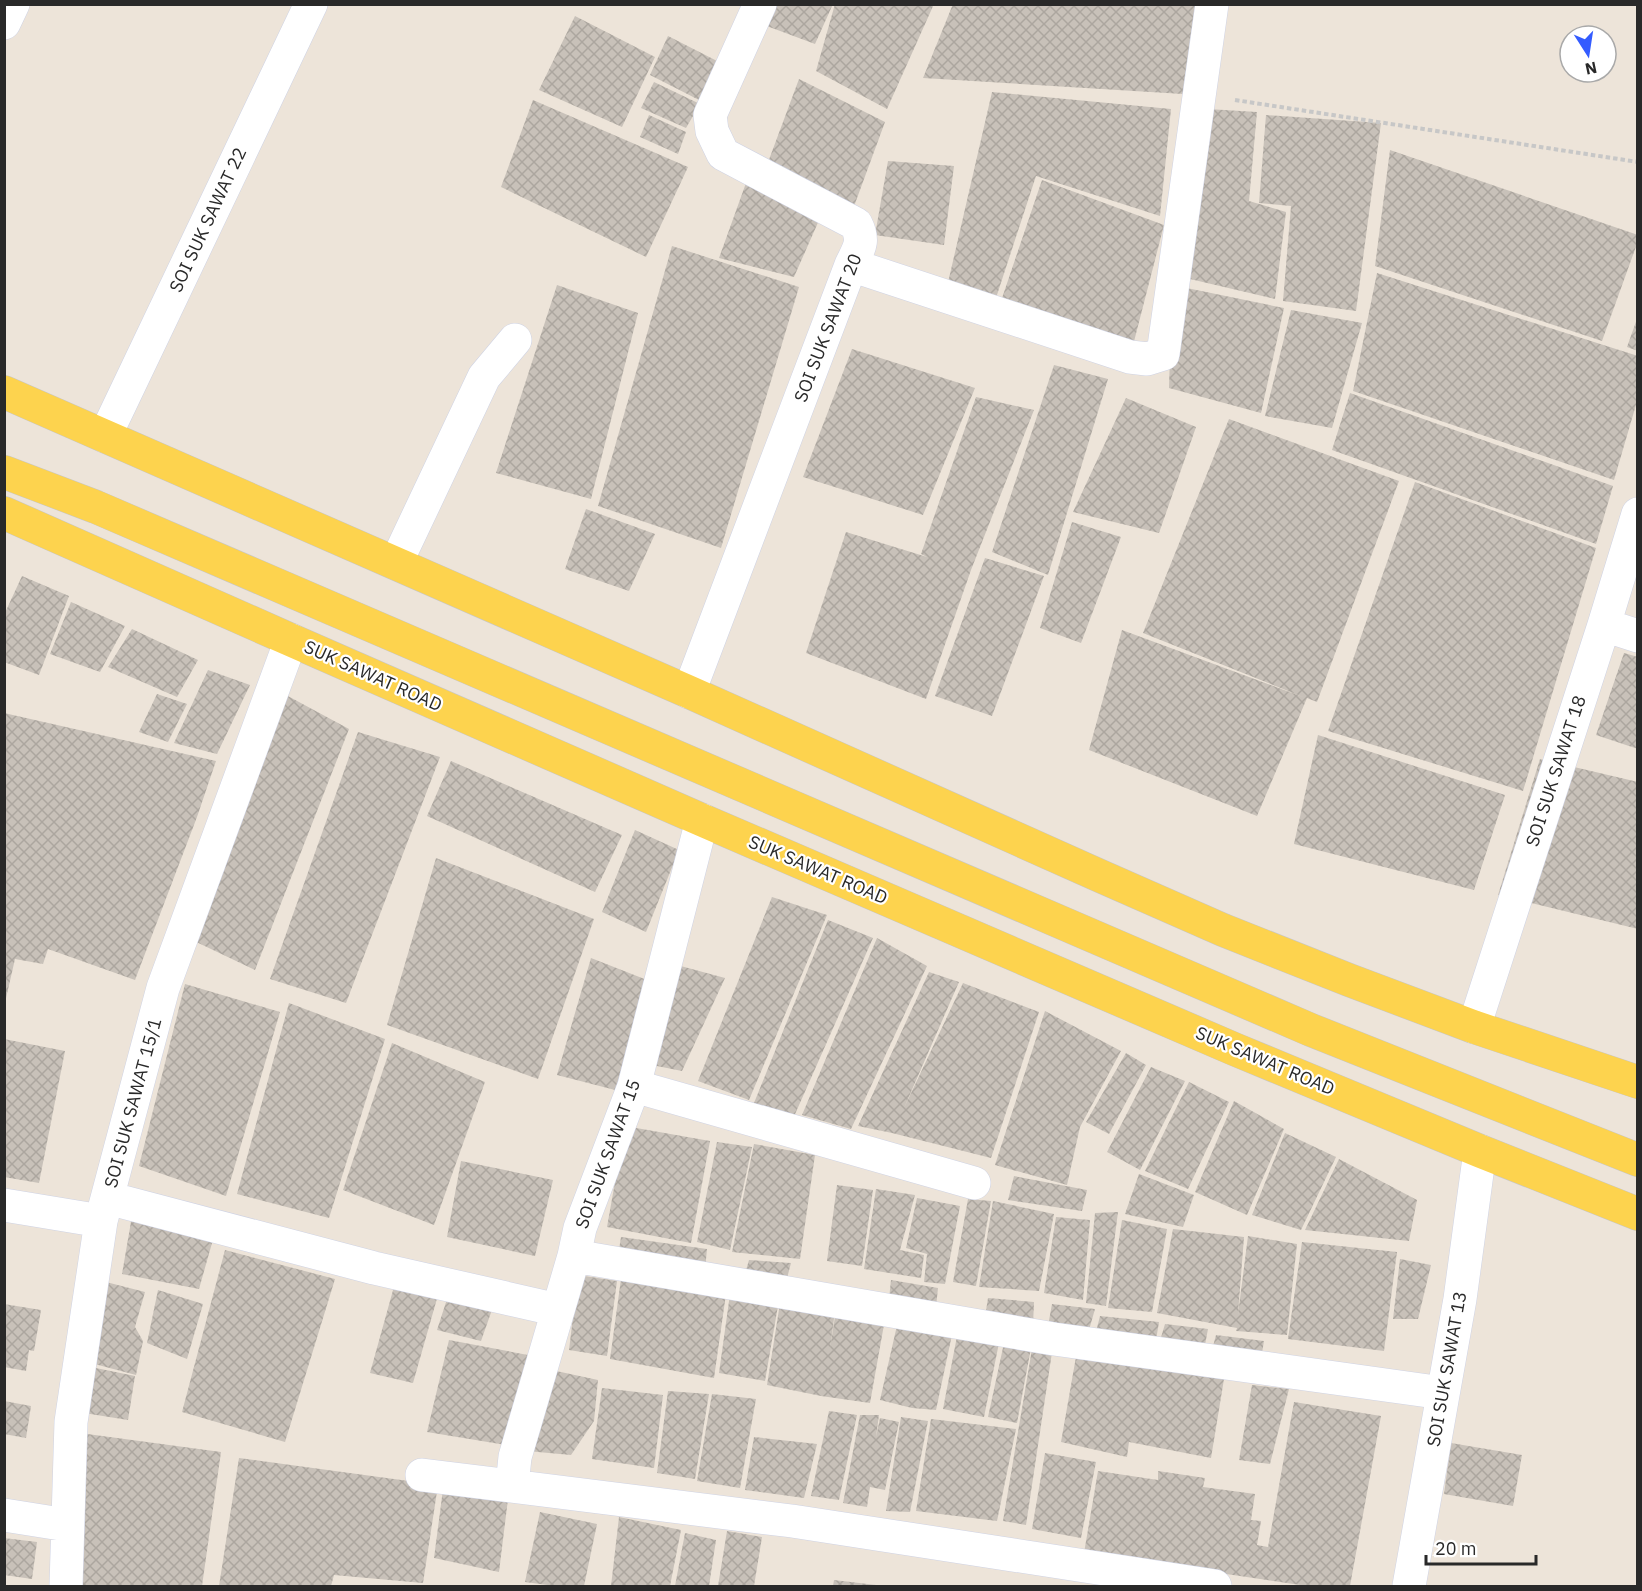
<svg xmlns="http://www.w3.org/2000/svg" width="1642" height="1591" viewBox="0 0 1642 1591" font-family="'IBM Plex Sans',sans-serif">
<style>
.building{fill:url(#building-cross-hatch)}
.lines{fill:none;stroke-linecap:round;stroke-linejoin:round}
.minor-casing{stroke:#cfd3e4;stroke-width:34}
.major-casing{stroke:#c7c7c7;stroke-width:34}
.path{stroke:#c7c7c7;stroke-width:4;stroke-dasharray:4.5 3;stroke-linecap:butt}
.minor{stroke:#fff;stroke-width:33}
.major{stroke:#fdd34e;stroke-width:33}
.labels{text-anchor:middle;stroke-width:4.5;stroke-linejoin:round;paint-order:stroke}
.street-label{font-size:18px;fill:#292929;stroke:#fff}
</style>
<defs>
<pattern id="building-cross-hatch" width="8" height="8" patternUnits="userSpaceOnUse" patternTransform="scale(1.5)"><rect width="8" height="8" fill="#c8c1b9"/><path d="M0 0l8 8M0 8l8-8" fill="none" stroke="#aca69f"/></pattern>
</defs>
<rect width="100%" height="100%" fill="#ede4d9"/>
<path class="building" d="M772,4H833L815,44L764,25Z
M835,4H934L887,109L816,71Z
M953,4H1207L1199,95L923,78Z
M575,16L655,57L622,127L539,90Z
M668,36L719,62L699,100L650,75Z
M799,79L885,122L853,209L767,165Z
M654,82L700,104L686,128L641,108Z
M992,92L1171,109L1160,216L1036,176L994,304L947,287Z
M533,100L688,167L646,257L501,187Z
M1208,109L1257,112L1249,201L1286,212L1275,299L1190,279Z
M649,115L686,132L678,154L640,137Z
M1266,115L1381,123L1356,311L1283,301L1291,206L1259,203Z
M1390,150L1638,235V241L1602,341L1375,266Z
M888,161L954,166L944,245L875,235Z
M1042,180L1164,225L1130,357L1000,304Z
M746,183L820,218L794,277L719,258Z
M672,246L799,287L721,548L598,506Z
M1377,273L1638,356V398L1614,480L1353,391Z
M557,285L638,313L591,499L496,473Z
M1172,285L1284,308L1261,413L1169,388Z
M1291,310L1362,323L1332,428L1265,416Z
M1638,316V351L1627,347Z
M852,349L975,388L923,515L803,477Z
M1054,365L1108,379L1048,575L992,552Z
M1350,393L1613,486L1596,544L1332,450Z
M976,397L1034,410L971,570L926,699L806,653L846,532L927,557L921,554Z
M1126,398L1196,427L1159,533L1073,512Z
M1229,419L1399,481L1317,702L1307,698L1257,816L1089,750L1122,630L1303,697L1143,633Z
M1415,482L1596,548L1523,791L1328,731Z
M586,509L655,534L629,591L565,569Z
M1072,522L1121,537L1081,643L1040,628Z
M985,558L1044,576L992,716L935,696Z
M22,576L69,596L39,675L4,662V615Z
M71,602L125,626L100,672L50,654Z
M132,629L198,660L177,697L108,667Z
M1624,653L1638,657V749L1596,735Z
M208,670L250,685L217,754L174,743Z
M157,694L187,704L168,742L139,732Z
M286,695L349,729L255,970L190,939Z
M4,713L216,761L197,817L135,980L48,949L43,964L15,959L4,1007Z
M358,732L440,757L346,1003L270,979Z
M1318,735L1505,795L1474,890L1294,844Z
M1540,759L1638,782V929L1498,895Z
M451,761L622,835L595,892L427,816Z
M635,830L679,850L646,932L602,912Z
M436,858L594,919L538,1079L387,1025Z
M772,897L827,915L749,1100L698,1081Z
M828,920L873,938L792,1121L754,1103Z
M877,938L927,966L851,1129L802,1115Z
M591,958L647,980L619,1091L557,1075Z
M677,965L725,978L682,1071L652,1065Z
M929,972L959,982L904,1108L963,983L1039,1012L991,1158L892,1133L858,1126Z
M185,984L280,1012L226,1196L139,1166Z
M289,1003L385,1039L329,1218L237,1194Z
M1045,1011L1121,1051L1080,1127L1067,1185L995,1165Z
M4,1039L65,1051L39,1183L4,1177Z
M392,1043L485,1082L434,1225L343,1190Z
M1126,1053L1146,1065L1109,1134L1086,1122Z
M1151,1067L1185,1081L1140,1170L1107,1152Z
M1189,1082L1229,1102L1188,1189L1145,1171Z
M1234,1101L1284,1129L1247,1215L1195,1192Z
M625,1126L710,1141L691,1243L607,1227Z
M1285,1133L1336,1157L1301,1230L1252,1215Z
M717,1142L752,1147L730,1250L697,1242Z
M754,1144L815,1155L800,1259L732,1252Z
M1339,1159L1417,1200L1409,1241L1305,1230Z
M461,1161L553,1180L535,1256L447,1237Z
M1139,1174L1194,1195L1183,1227L1125,1214Z
M1014,1176L1087,1190L1082,1211L1008,1200Z
M837,1185L873,1190L862,1266L827,1261Z
M876,1189L915,1195L900,1250L924,1255L921,1278L864,1269Z
M917,1198L960,1206L945,1284L924,1282L927,1254L906,1248Z
M968,1199L991,1201L976,1286L953,1282Z
M993,1201L1054,1214L1039,1291L979,1287Z
M1118,1212L1106,1306L1086,1303L1095,1213Z
M132,1216L214,1236L199,1289L122,1274Z
M1056,1217L1090,1220L1083,1300L1044,1293Z
M1122,1220L1167,1229L1152,1312L1108,1308Z
M1173,1229L1244,1237L1238,1314L1248,1236L1297,1244L1287,1335L1236,1331L1237,1328L1157,1313Z
M621,1237L707,1249L705,1270L618,1256Z
M1302,1242L1397,1252L1384,1351L1288,1339Z
M225,1250L335,1279L285,1442L182,1412Z
M1400,1259L1431,1265L1418,1319H1393Z
M749,1260L791,1263L786,1282L744,1277Z
M578,1275L617,1281L607,1356L569,1350Z
M621,1279L726,1294L714,1378L610,1359Z
M891,1280L938,1288L936,1307L889,1299Z
M106,1282L145,1292L135,1327L143,1341L136,1375L87,1362Z
M395,1283L438,1295L413,1383L370,1373Z
M158,1290L203,1304L187,1359L147,1343Z
M730,1294L779,1300L765,1381L719,1373Z
M448,1296L493,1307L481,1341L437,1330Z
M988,1298L1034,1302L1033,1325L985,1317Z
M780,1303L835,1311L830,1349L836,1310L885,1319L870,1403L821,1396L767,1385Z
M4,1304L41,1310L34,1351L29,1350L26,1371L4,1367Z
M1052,1304L1095,1309L1089,1330L1048,1326Z
M1100,1316L1159,1322L1155,1346L1095,1336Z
M898,1321L953,1330L936,1410L912,1408L880,1400Z
M1165,1324L1208,1329L1204,1350L1159,1344Z
M958,1331L1000,1338L984,1417L943,1409Z
M1216,1335L1264,1341L1261,1359L1212,1350Z
M1054,1339L1026,1525L1003,1521L1033,1343Z
M449,1340L533,1356L506,1445L427,1432Z
M1004,1343L1031,1348L1017,1423L988,1417Z
M1077,1351L1225,1373L1211,1458L1129,1442L1127,1457L1061,1442Z
M91,1367L135,1376L128,1420L84,1413Z
M547,1369L598,1380L594,1421L571,1455L527,1451Z
M1252,1385L1289,1389L1270,1464L1239,1460Z
M602,1388L663,1395L654,1468L592,1459Z
M668,1391L709,1394L695,1479L657,1473Z
M712,1394L756,1399L740,1488L697,1481Z
M4,1401L31,1406L26,1438L4,1434Z
M1294,1402L1381,1416L1350,1586H1307L1084,1553L1098,1471L1158,1480V1471L1205,1478L1203,1487L1255,1494L1251,1520L1261,1521L1257,1545L1268,1547Z
M829,1411L857,1415L839,1500L811,1496Z
M860,1415H879L876,1437L880,1418L899,1422L885,1490L870,1487L867,1507L843,1503Z
M901,1417L928,1421L910,1512L886,1511Z
M931,1419L1016,1429L997,1521L916,1511Z
M80,1433L221,1452L202,1586H78Z
M754,1437L817,1444L804,1498L745,1490Z
M1451,1443L1522,1455L1513,1506L1444,1494Z
M1045,1453L1096,1462L1081,1538L1032,1529Z
M239,1458L438,1485L423,1583L334,1575L331,1586H219Z
M443,1489L508,1499L499,1572L434,1558Z
M540,1512L597,1524L584,1586H555L525,1582Z
M619,1517L681,1530L670,1586H611Z
M727,1531L762,1537L754,1586H718Z
M685,1533L716,1540L709,1586H675Z
M4,1538L37,1542L32,1579L4,1575Z
M834,1580L876,1585V1586H833Z"/>
<g class="lines">
<defs>
<path id="minor" d="M4,23L13,4
M851,265L1130,357L1147,359L1163,354L1212,4
M105,436L311,4
M396,563L484,377L515,340
M1604,625L1638,636
M689,692L851,265C859,248 865,242 856,224L723,154L712,131L710,115L760,4
M1474,1027L1604,625L1638,514
M634,1086L974,1183
M108,1198L374,1268L558,1310
M4,1205L101,1221
M574,1256L1054,1339L1443,1393
M422,1475L792,1521L1215,1586
M512,1486L515,1457L574,1256L580,1228L634,1086L702,820
M4,1515L67,1525
M66,1586L71,1422L101,1221L163,988L291,640
M1409,1586L1460,1299L1480,1151"/>
<path id="major" d="M4,392L689,692L1098,875L1223,930L1349,980L1474,1027L1638,1082
M4,472L96,507L1311,1030L1638,1160
M4,513L291,640L702,820L1234,1049L1480,1151L1638,1214"/>
</defs>
<use href="#minor" class="minor-casing"/>
<use href="#major" class="major-casing"/>
<path class="path" d="M1235,100L1638,162"/>
<use href="#minor" class="minor"/>
<use href="#major" class="major"/>
</g>
<g class="labels">
<g class="street-label">
<text transform="translate(208 220) rotate(-65)" y="6">SOI SUK SAWAT 22</text>
<text transform="translate(828 328) rotate(-69)" y="6">SOI SUK SAWAT 20</text>
<text transform="translate(373 676) rotate(24)" y="6">SUK SAWAT ROAD</text>
<text transform="translate(1556 771) rotate(-72)" y="6">SOI SUK SAWAT 18</text>
<text transform="translate(818 870) rotate(23)" y="6">SUK SAWAT ROAD</text>
<text transform="translate(1265 1061) rotate(23)" y="6">SUK SAWAT ROAD</text>
<text transform="translate(133 1103) rotate(-75)" y="6">SOI SUK SAWAT 15/1</text>
<text transform="translate(608 1154) rotate(-70)" y="6">SOI SUK SAWAT 15</text>
<text transform="translate(1447 1369) rotate(-80)" y="6">SOI SUK SAWAT 13</text>
</g>
</g>
<rect width="1642" height="1591" fill="none" stroke="#292929" stroke-width="12"/>
<g transform="translate(1588 54) rotate(168)"><circle r="28" fill="#ffffff" stroke="#a9a9a9" stroke-width="1.5"/>
<path d="M0-4.5L10 22L0 15L-10 22Z" fill="#345cff"/>
<text y="-9" font-size="16" font-weight="bold" text-anchor="middle" fill="#292929">N</text>
</g>
<path d="M1426 1555v9h110v-9" fill="none" stroke="#292929" stroke-width="3"/>
<text x="1435" y="1555" font-size="18" fill="#292929" stroke="#ffffff" stroke-width="4.5" paint-order="stroke">20 m</text>
</svg>
